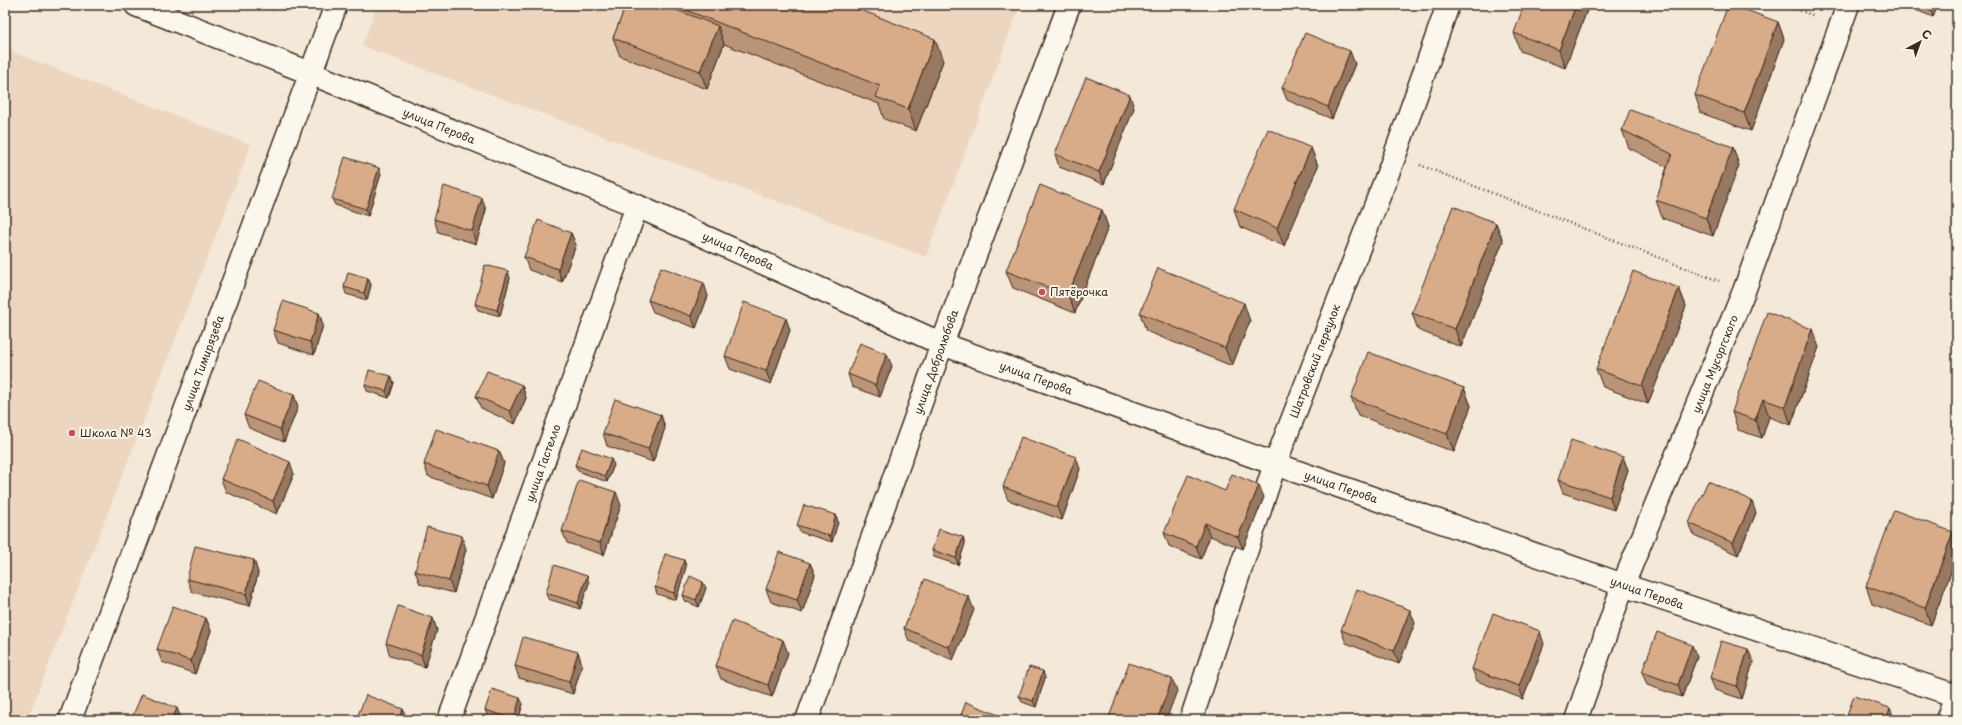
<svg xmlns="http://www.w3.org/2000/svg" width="1962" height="725" viewBox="0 0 1962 725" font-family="'Playpen Sans',sans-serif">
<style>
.built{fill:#ecd6c0}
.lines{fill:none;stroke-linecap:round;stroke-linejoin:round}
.street-casing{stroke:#3b2a1e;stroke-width:25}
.secondary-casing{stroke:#3b2a1e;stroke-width:25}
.path{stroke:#3b2a1e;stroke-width:2.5;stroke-dasharray:1 3;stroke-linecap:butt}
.street{stroke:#fbf7ec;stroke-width:22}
.secondary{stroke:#fbf7ec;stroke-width:22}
.wall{fill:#ba9476;stroke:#3b2a1e}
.shaded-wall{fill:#977860;stroke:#3b2a1e}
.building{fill:#d8ac89;stroke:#3b2a1e}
.poi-dot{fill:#d1495b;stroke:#fbf7ec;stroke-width:1.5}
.labels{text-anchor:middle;stroke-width:4;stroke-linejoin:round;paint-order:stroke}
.street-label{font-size:11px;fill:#3b2a1e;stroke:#fbf7ec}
.poi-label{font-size:11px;fill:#3b2a1e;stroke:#fbf7ec;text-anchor:start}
</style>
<rect width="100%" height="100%" fill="#f4e8d8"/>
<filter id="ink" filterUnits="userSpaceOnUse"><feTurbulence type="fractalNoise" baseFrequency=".025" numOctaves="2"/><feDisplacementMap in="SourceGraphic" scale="8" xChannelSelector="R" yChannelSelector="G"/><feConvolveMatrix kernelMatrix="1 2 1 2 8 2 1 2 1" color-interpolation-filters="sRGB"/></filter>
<g filter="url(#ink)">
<path class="built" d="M377,5H1020L926,257L362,46Z
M5,49L251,145L27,720H5Z"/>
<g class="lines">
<defs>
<path id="street" d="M942,344L1275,464L1623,585L1957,696
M70,720L336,5
M449,720L637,206
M807,720L942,344L1069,5
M1191,720L1275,464L1395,155L1448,5
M1576,720L1623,585L1744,291L1848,5
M1947,720L1957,692"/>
<path id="secondary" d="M136,5L310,73L637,206L942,344"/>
</defs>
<use href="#street" class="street-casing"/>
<use href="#secondary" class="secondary-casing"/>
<path class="path" d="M1785,5L1815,16
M1420,165L1719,281"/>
<use href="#street" class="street"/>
<use href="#secondary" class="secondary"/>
</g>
<path class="wall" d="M259,5H274L272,10Z
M624,5H848L943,61L916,131L884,119L879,104L724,44L707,89L620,56L613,38L626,6Z
M1589,5L1565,68L1520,51L1514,33Z
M1904,5H1938L1933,17Z
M1778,22L1784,39L1751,131L1701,113L1695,95Z
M1355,64L1332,119L1287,100L1282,88Z
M1134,108L1104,184L1059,167L1055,154Z
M1622,130L1739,165L1713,236L1662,218L1656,200L1667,167L1629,148Z
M1311,148L1318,166L1284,246L1240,227L1234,209Z
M381,174L368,216L335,205L332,199Z
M486,210L476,244L438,232L434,219Z
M1102,210L1108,227L1075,313L1013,288L1006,271Z
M1496,223L1503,241L1461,347L1418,330L1412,313Z
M571,233L576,245L562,282L529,270L524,257Z
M368,278L371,285L367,300L346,294L344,287Z
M510,278L500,316L478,310L475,304Z
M1679,288L1686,306L1648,404L1603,387L1596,369Z
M708,296L696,328L653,312L648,300Z
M319,313L323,325L314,355L278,343L273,330Z
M1140,313L1250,321L1232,366L1146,331Z
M790,330L771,384L730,369L725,356Z
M1819,347L1791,425L1769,417L1762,438L1738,430L1732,412Z
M892,366L880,397L852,387L848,374Z
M391,376L394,383L389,398L367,391L365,385Z
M522,385L526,398L515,424L481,408L476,396Z
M1464,388L1471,406L1454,452L1358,415L1351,398Z
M294,395L298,407L284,442L249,428L244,415Z
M661,415L665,428L653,462L607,446L603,433Z
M499,451L504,463L492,499L428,476L424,464Z
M1623,457L1628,470L1614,510L1563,493L1558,480Z
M575,465H614L607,482L578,471Z
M1080,469L1062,520L1008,500L1003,487Z
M294,474L277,514L226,492L221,479Z
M1225,491L1264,497L1243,549L1210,536L1201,559L1169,546L1164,533Z
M621,505L604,555L567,543L562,531Z
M1756,513L1738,555L1694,535L1689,523Z
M836,515L838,522L832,542L800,532L797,525Z
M963,537L965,544L958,565L934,557L932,550Z
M1957,543V556L1931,625L1872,604L1866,586Z
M466,549L454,593L420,584L415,571Z
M254,560L258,573L250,606L192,592L187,579Z
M684,560L686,567L676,600L657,594L655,587Z
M810,563L815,575L802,613L771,602L766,589Z
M589,583L580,609L548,599L546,593Z
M706,588L699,607L685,601L683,595Z
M974,610L953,660L909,641L904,628Z
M206,618L211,631L195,674L162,662L157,649Z
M1415,623L1399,664L1346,643L1341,630Z
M437,630L425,667L390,656L386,643Z
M1544,644L1523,699L1477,681L1472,669Z
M1748,649L1753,662L1742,699L1715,690L1710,678Z
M578,652L582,665L573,694L519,678L515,666Z
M788,653L772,697L721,679L716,666Z
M1697,657L1682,697L1647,685L1642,672Z
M1045,678L1036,707L1022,702L1019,696Z
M523,704L518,720H499L488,717L485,710Z"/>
<path class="shaded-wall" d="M270,5H274L272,10Z
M1576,5H1589L1565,68L1559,50Z
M1929,5H1938L1933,17Z
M1778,22L1784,39L1751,131L1744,113Z
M718,26L724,44L707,89L700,71Z
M935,39L943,61L916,131L908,109Z
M1350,51L1355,64L1332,119L1328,107Z
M1130,95L1134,108L1104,184L1099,172Z
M1733,147L1739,165L1713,236L1706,218Z
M1311,148L1318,166L1284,246L1277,228Z
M379,168L381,174L368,216L366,209Z
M482,198L486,210L476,244L472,231Z
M1102,210L1108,227L1075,313L1068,295Z
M1496,223L1503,241L1461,347L1455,329Z
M571,233L576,245L562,282L558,269Z
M508,271L510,278L500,316L497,310Z
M368,278L371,285L367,300L364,293Z
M704,283L708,296L696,328L691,316Z
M1679,288L1686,306L1648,404L1642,386Z
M1244,303L1250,321L1232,366L1225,348Z
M319,313L323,325L314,355L310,342Z
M786,318L790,330L771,384L766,371Z
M1812,329L1819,347L1791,425L1785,407Z
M887,354L892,366L880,397L875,385Z
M391,376L394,383L389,398L386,391Z
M522,385L526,398L515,424L510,411Z
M1464,388L1471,406L1454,452L1447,434Z
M294,395L298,407L284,442L280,429Z
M1763,399L1769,417L1762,438L1755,420Z
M661,415L665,428L653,462L648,449Z
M499,451L504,463L492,499L487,486Z
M1076,457L1080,469L1062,520L1057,507Z
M1623,457L1628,470L1614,510L1610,497Z
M611,459L614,465L607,482L605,476Z
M290,462L294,474L277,514L273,501Z
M1259,485L1264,497L1243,549L1238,537Z
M616,492L621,505L604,555L600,543Z
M1752,501L1756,513L1738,555L1733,543Z
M836,515L838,522L832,542L830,536Z
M1205,523L1210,536L1201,559L1196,546Z
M1953,532L1957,543V556L1931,625L1925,608Z
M462,536L466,549L454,593L449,581Z
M963,537L965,544L958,565L956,558Z
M254,560L258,573L250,606L246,594Z
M684,560L686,567L676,600L674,593Z
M810,563L815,575L802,613L797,600Z
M587,576L589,583L580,609L578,603Z
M703,582L706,588L699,607L696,600Z
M969,597L974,610L953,660L949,647Z
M1410,610L1415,623L1399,664L1394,651Z
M206,618L211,631L195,674L191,661Z
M433,618L437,630L425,667L421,655Z
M1540,631L1544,644L1523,699L1519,686Z
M783,640L788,653L772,697L768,685Z
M1692,645L1697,657L1682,697L1678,685Z
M1748,649L1753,662L1742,699L1737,686Z
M578,652L582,665L573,694L569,682Z
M1043,671L1045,678L1036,707L1033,701Z
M1172,679L1177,691L1166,720H1157Z
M520,698L523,704L518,720H514V719Z
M177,708L182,720H172Z
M1890,708L1895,720H1886Z
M403,709L407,720H399Z"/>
<path class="building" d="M626,5H664L718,26L700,71L613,38Z
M673,5H848L935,39L908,109L876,97L880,86Z
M1524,5H1576L1559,50L1514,33Z
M1728,5H1733L1778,22L1744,113L1695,95Z
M1305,33L1350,51L1328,107L1282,88Z
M1086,77L1130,95L1099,172L1055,154Z
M1630,110L1733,147L1706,218L1656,200L1672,154L1622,130Z
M1268,129L1311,148L1277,228L1234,209Z
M345,157L379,168L366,209L332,199Z
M1040,185L1102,210L1068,295L1006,271Z
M444,186L482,198L472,231L434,219Z
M1453,206L1496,223L1455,329L1412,313Z
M538,220L571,233L558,269L524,257Z
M485,265L508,271L497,310L475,304Z
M661,267L704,283L691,316L648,300Z
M1158,268L1244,303L1225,348L1140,313Z
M1633,271L1679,288L1642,386L1596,369Z
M348,272L368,278L364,293L344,287Z
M283,301L319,313L310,342L273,330Z
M744,302L786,318L766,371L725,356Z
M1767,312L1812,329L1785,407L1763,399L1755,420L1732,412Z
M860,343L887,354L875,385L848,374Z
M1368,352L1464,388L1447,434L1351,398Z
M369,370L391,376L386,391L365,385Z
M487,371L522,385L510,411L476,396Z
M258,381L294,395L280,429L244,415Z
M615,399L661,415L648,449L603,433Z
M436,429L499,451L487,486L424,464Z
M1021,437L1076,457L1057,507L1003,487Z
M238,439L290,462L273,501L221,479Z
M1571,440L1623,457L1610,497L1558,480Z
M582,448L611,459L605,476L575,465Z
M1232,474L1259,485L1238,537L1205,523L1196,546L1164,533L1188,475L1225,491Z
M579,480L616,492L600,543L562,531Z
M1708,481L1752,501L1733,543L1689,523Z
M804,505L836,515L830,536L797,525Z
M1894,510L1953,532L1925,608L1866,586Z
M427,527L462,536L449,581L415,571Z
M939,529L963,537L956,558L932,550Z
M195,546L254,560L246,594L187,579Z
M779,552L810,563L797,600L766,589Z
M665,554L684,560L674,593L655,587Z
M554,565L587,576L578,603L546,593Z
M690,576L703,582L696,600L683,595Z
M925,579L969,597L949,647L904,628Z
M1357,589L1410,610L1394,651L1341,630Z
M173,606L206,618L191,661L157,649Z
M398,606L433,618L421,655L386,643Z
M1493,613L1540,631L1519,686L1472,669Z
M732,621L783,640L768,685L716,666Z
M1657,632L1692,645L1678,685L1642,672Z
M523,637L578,652L569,682L515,666Z
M1721,641L1748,649L1737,686L1710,678Z
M1129,663L1172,679L1157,720H1108Z
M1029,667L1043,671L1033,701L1019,696Z
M492,689L520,698L514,719L485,710Z
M142,694L177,708L172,720H131Z
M366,695L403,709L399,720H356Z
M1854,696L1890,708L1886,720H1845Z
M966,702L1006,718L1005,720H959Z"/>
</g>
<g class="poi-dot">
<circle cx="1042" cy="292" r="4"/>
<circle cx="72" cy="433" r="4"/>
</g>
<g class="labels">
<g class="street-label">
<text transform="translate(439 126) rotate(22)" y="4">улица Перова</text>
<text transform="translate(738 251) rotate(24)" y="4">улица Перова</text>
<text transform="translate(1315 361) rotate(-69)" y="4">Шатровский переулок</text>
<text transform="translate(936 362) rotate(-70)" y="4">улица Добролюбова</text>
<text transform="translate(203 363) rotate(-70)" y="4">улица Тимирязева</text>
<text transform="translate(1715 364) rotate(-68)" y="4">улица Мусоргского</text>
<text transform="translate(1036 378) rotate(20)" y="4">улица Перова</text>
<text transform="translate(543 463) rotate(-70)" y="4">улица Гастелло</text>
<text transform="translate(1341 487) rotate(19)" y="4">улица Перова</text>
<text transform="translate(1647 593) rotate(19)" y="4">улица Перова</text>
</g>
<g class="poi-label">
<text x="1050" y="296">Пятёрочка</text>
<text x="80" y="437">Школа № 43</text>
</g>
</g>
<rect width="1962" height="725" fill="none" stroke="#fbf7ec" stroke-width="20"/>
<rect x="10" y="10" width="1942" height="705" fill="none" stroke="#3b2a1e" stroke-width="1.5" filter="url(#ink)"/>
<g transform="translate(1920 42) rotate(41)" stroke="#fbf7ec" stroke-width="3" paint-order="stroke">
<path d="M0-3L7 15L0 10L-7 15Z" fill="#3b2a1e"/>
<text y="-6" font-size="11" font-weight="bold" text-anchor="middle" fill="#3b2a1e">С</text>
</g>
</svg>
